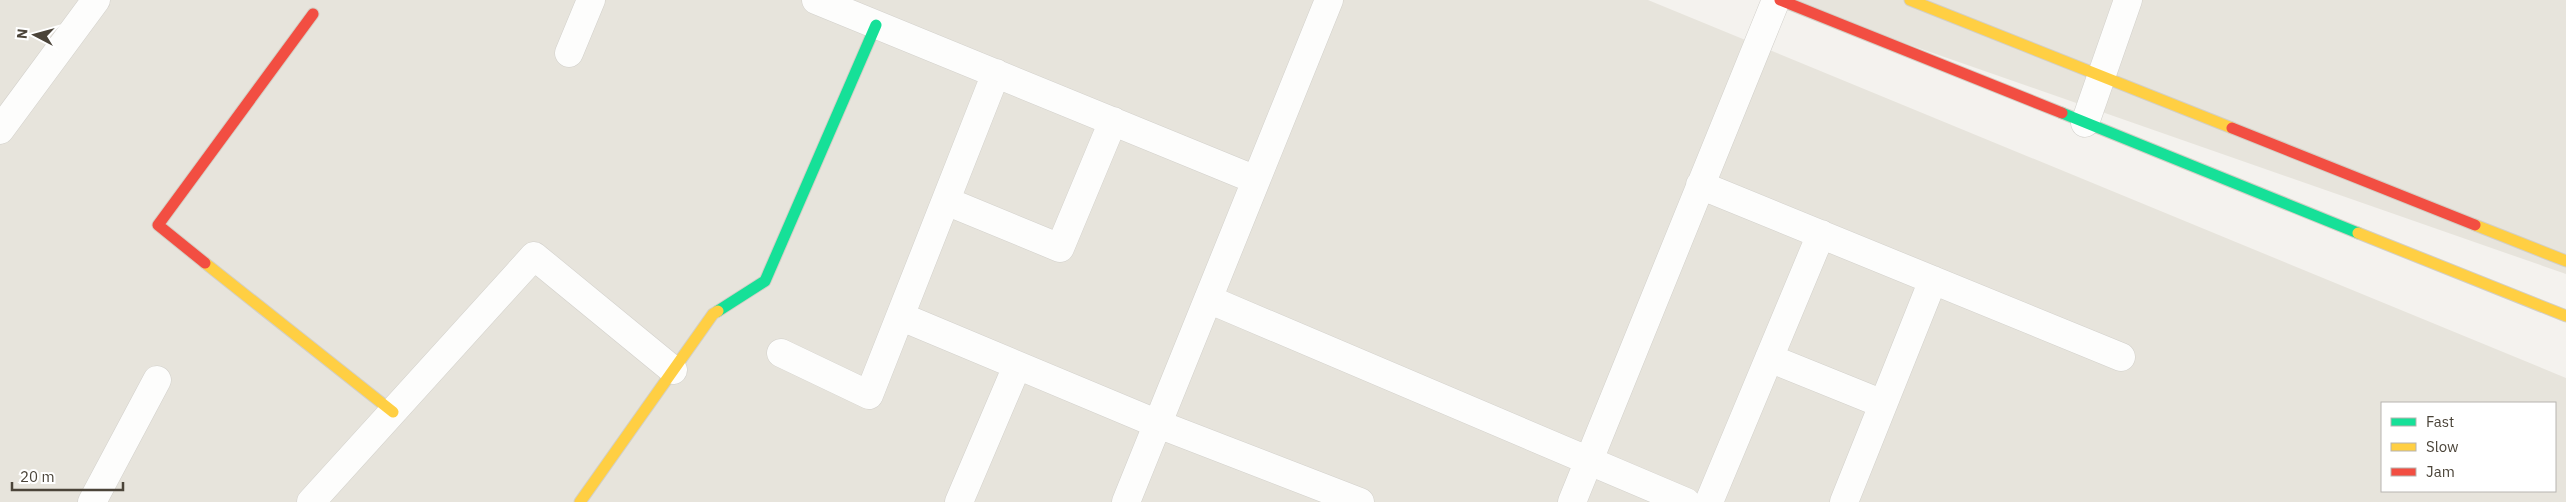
<svg xmlns="http://www.w3.org/2000/svg" width="2566" height="502" viewBox="0 0 2566 502" font-family="'IBM Plex Sans',sans-serif">
<style>
.residential{fill:#e7e4dc;fill-rule:evenodd}
.lines{fill:none;stroke-linecap:round;stroke-linejoin:round}
.street-casing{stroke:#d2d0cb;stroke-width:29}
.fast-casing{stroke:#d3cfc5;stroke-width:13}
.slow-casing{stroke:#d3cfc5;stroke-width:13}
.jam-casing{stroke:#d3cfc5;stroke-width:13}
.street{stroke:#fdfdfc;stroke-width:28}
.fast{stroke:#16e098;stroke-width:11}
.slow{stroke:#ffcf43;stroke-width:11}
.jam{stroke:#f24e42;stroke-width:11}
</style>
<rect width="100%" height="100%" fill="#f4f2ee"/>
<path class="residential" d="M0,0H1648L2566,378V502H0ZM2382,403H2555V491H2382Z
M1781,0H2566V275V274Z"/>
<g class="lines">
<defs>
<path id="street" d="M816,0L1256,180
M569,53L591,0
M2085,123L2128,0
M0,130L96,0
M1700,185L2121,357
M946,201L1060,248L1113,121
M1208,299L1686,502
M902,317L1158,424L1360,502
M781,353L869,395L996,73
M1769,358L1883,404
M92,502L157,380
M311,502L534,256L673,370
M959,502L1017,366
M1126,502L1329,0
M1572,502L1776,0
M1709,502L1821,234
M1844,502L1933,280"/>
<path id="fast" d="M2062,113L2358,233
M718,311L765,281L876,25"/>
<path id="slow" d="M1910,0L2232,128
M2475,225L2566,261
M2358,233L2566,316
M205,263L393,412
M580,502L713,314L718,311"/>
<path id="jam" d="M1780,0L2062,113
M2232,128L2475,225
M205,263L158,225L313,14"/>
</defs>
<use href="#street" class="street-casing"/>
<use href="#fast" class="fast-casing"/>
<use href="#slow" class="slow-casing"/>
<use href="#jam" class="jam-casing"/>
<use href="#street" class="street"/>
<use href="#fast" class="fast"/>
<use href="#slow" class="slow"/>
<use href="#jam" class="jam"/>
</g>
<rect x="2381" y="402" width="175" height="90" fill="#ffffff" stroke="#b7b4b0"/>
<rect x="2391" y="418" width="25" height="8" fill="#16e098" stroke="#b7b4b0"/>
<text x="2426" y="427" font-size="15" fill="#4b4439">Fast</text>
<rect x="2391" y="443" width="25" height="8" fill="#ffcf43" stroke="#b7b4b0"/>
<text x="2426" y="452" font-size="15" fill="#4b4439">Slow</text>
<rect x="2391" y="468" width="25" height="8" fill="#f24e42" stroke="#b7b4b0"/>
<text x="2426" y="477" font-size="15" fill="#4b4439">Jam</text>
<g transform="translate(35 35) rotate(276)" stroke="#ffffff" stroke-width="4" paint-order="stroke">
<path d="M0-4L9 19L0 12L-9 19Z" fill="#4b4439"/>
<text y="-8" font-size="14" font-weight="bold" text-anchor="middle" fill="#4b4439">N</text>
</g>
<path d="M12 482v8h111v-8" fill="none" stroke="#4b4439" stroke-width="2.5"/>
<text x="20" y="482" font-size="15" fill="#4b4439" stroke="#ffffff" stroke-width="4" paint-order="stroke">20 m</text>
</svg>
